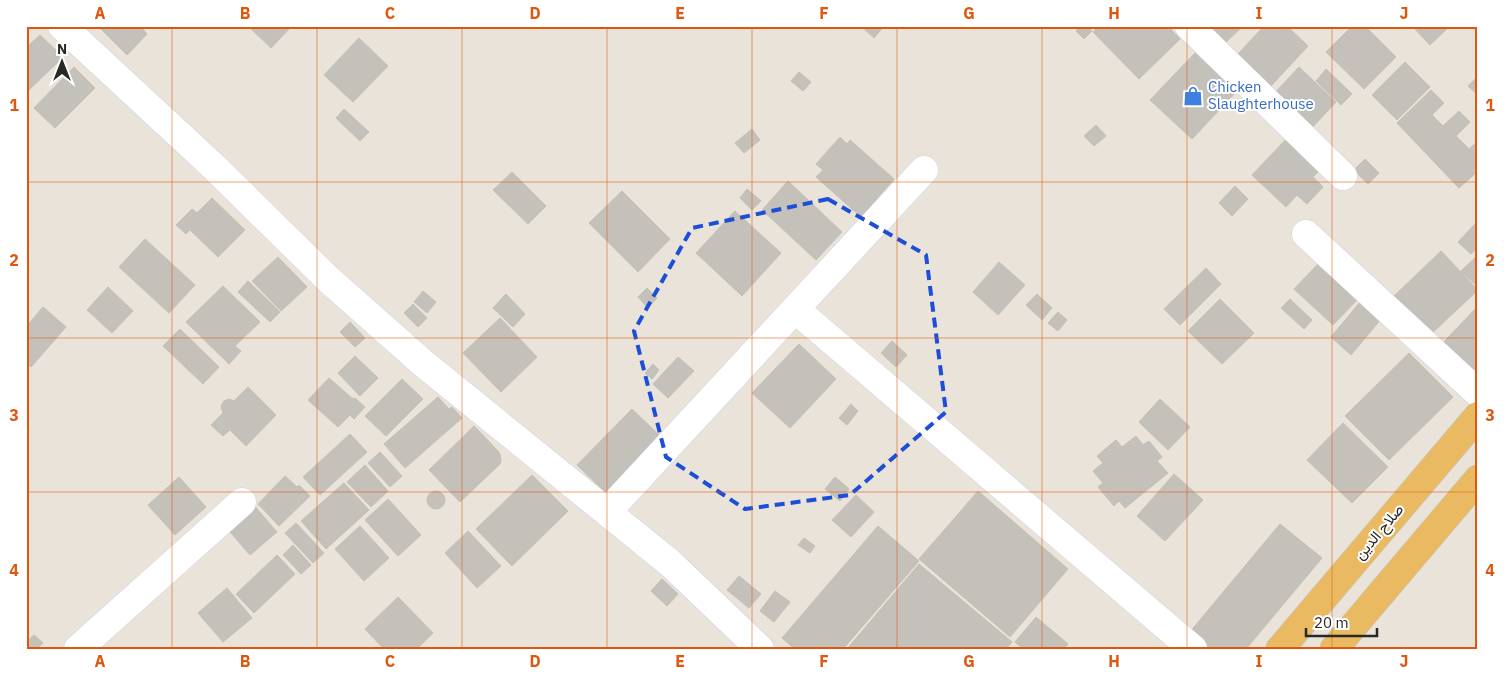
<svg xmlns="http://www.w3.org/2000/svg" width="1504" height="675" viewBox="0 0 1504 675" font-family="'IBM Plex Sans',Vazirmatn,sans-serif">
<style>
.building{fill:#c4c0ba;stroke:#c4bfb4}
.lines{fill:none;stroke-linecap:round;stroke-linejoin:round}
.minor-casing{stroke:#d0d2df;stroke-width:29}
.trunk-casing{stroke:#c3c3c3;stroke-width:29}
.minor{stroke:#fff;stroke-width:28}
.trunk{stroke:#e9ba62;stroke-width:28}
.marked{fill:none;stroke:#1d4ed8;stroke-width:4;stroke-dasharray:10 6;stroke-linejoin:round}
.grid{fill:none;stroke:#de570d;stroke-width:1;stroke-opacity:0.55}
.labels{text-anchor:middle;stroke-width:4;stroke-linejoin:round;paint-order:stroke}
.shop-label{font-size:15px;fill:#366cbe;stroke:#fff;text-anchor:start}
.street-label{font-size:15px;fill:#282828;stroke:#fff}
.neatline{fill:none;stroke:#de570d;stroke-width:2}
.grid-label{font-size:16px;text-anchor:middle;font-weight:bold;fill:#de570d}
</style>
<rect width="100%" height="100%" fill="#e9e3da"/>
<path class="building" d="M98,26H140L147,34L127,55Z
M248,26H292L271,48Z
M861,26H884L874,38Z
M1081,26H1087L1092,31L1084,39L1076,31Z
M1099,26H1168L1180,39L1139,79L1093,32Z
M1205,26H1243L1223,45Z
M1264,26H1287L1308,46L1271,86L1237,55Z
M1352,26H1365L1396,57L1364,89L1326,52Z
M1412,26H1450L1430,45Z
M40,35L63,57L26,93V42L29,45Z
M359,38L388,66L353,102L324,75Z
M1195,53L1236,92L1192,139L1150,100Z
M1405,62L1430,87L1397,120L1372,95Z
M74,67L95,88L55,128L34,108Z
M1299,67L1336,102L1307,133L1270,98Z
M1326,69L1352,94L1341,105L1316,81Z
M799,72L811,82L803,91L791,81Z
M1478,76V95L1468,86Z
M1431,90L1444,103L1432,115L1443,126L1459,111L1470,122L1456,136L1469,149L1478,141V171L1459,188L1397,123Z
M344,109L369,132L360,141L336,118Z
M1096,125L1106,136L1094,146L1084,136Z
M752,129L760,140L744,153L735,143Z
M1290,135L1324,166L1313,177L1323,187L1307,204L1297,195L1286,207L1252,175Z
M840,137L847,144L850,140L894,179L861,217L816,177L823,170L816,164Z
M1365,159L1379,173L1368,184L1354,170Z
M512,172L546,206L528,224L493,190Z
M788,181L842,232L816,260L762,210Z
M1235,186L1248,199L1232,216L1219,203Z
M747,189L761,201L752,210L740,198Z
M622,191L670,239L638,272L589,223Z
M212,198L245,230L218,257L190,230L186,234L176,225L192,209L197,213Z
M735,211L781,253L742,296L696,253Z
M1475,224L1478,226V247L1471,254L1458,242Z
M145,239L195,285L169,313L119,267Z
M1441,251L1478,290L1430,335L1393,297Z
M1478,255V287L1461,271Z
M278,257L307,287L281,311L252,281Z
M1322,260L1361,296L1333,325L1294,289Z
M999,262L1025,285L998,315L973,292Z
M1206,268L1221,284L1180,325L1164,309Z
M248,281L280,312L270,322L238,292Z
M223,286L260,322L235,346L241,351L229,364L186,322Z
M108,287L133,311L112,333L87,310Z
M647,288L657,298L648,308L638,297Z
M423,291L436,302L427,313L414,302Z
M506,294L525,314L513,327L493,308Z
M1037,294L1052,308L1042,320L1026,305Z
M1220,299L1254,333L1222,364L1188,331Z
M1290,299L1312,320L1304,329L1281,308Z
M1361,301L1382,318L1351,355L1331,337Z
M413,304L427,318L418,327L404,313Z
M1478,306V374L1472,380L1438,348Z
M43,307L66,327L31,367L26,363V327Z
M1058,312L1067,320L1058,331L1048,323Z
M500,318L537,357L501,392L463,353Z
M350,322L365,338L355,347L340,332Z
M180,329L219,367L203,384L163,346Z
M892,341L907,355L896,367L881,353Z
M799,344L836,379L790,428L752,393Z
M1409,353L1453,397L1389,460L1345,416Z
M355,356L378,378L360,396L338,373Z
M678,357L694,371L668,398L653,384Z
M653,364L659,370L652,379L645,373Z
M329,378L353,399L355,398L365,407L354,419L350,415L338,427L308,400Z
M402,379L423,399L386,436L365,416Z
M248,387L276,415L246,446L230,430L223,436L211,425L223,413L221,406L224,401L229,399L234,401Z
M438,397L449,409L452,407L462,418L405,468L384,444Z
M1160,399L1190,427L1168,450L1139,422Z
M851,404L858,411L847,425L839,418Z
M632,409L660,436L605,492L577,465Z
M1343,423L1388,467L1352,503L1307,460Z
M474,426L498,451L500,454L501,461L500,464L460,502L429,470Z
M350,434L367,452L320,495L303,477Z
M1136,436L1143,445L1149,441L1162,457L1157,461L1168,473L1125,508L1119,501L1114,506L1098,487L1103,483L1093,471L1103,463L1097,456L1116,440L1122,447Z
M380,452L402,476L390,487L368,463Z
M365,465L388,491L371,507L347,482Z
M1174,474L1203,500L1165,541L1137,516Z
M532,475L568,511L512,566L476,529Z
M285,476L297,487L299,485L310,496L279,526L258,504Z
M179,477L206,507L175,535L148,505Z
M835,477L849,489L840,501L825,489Z
M344,483L369,510L326,549L301,521Z
M978,491L1068,569L1010,637L919,559Z
M427 500a9 9 0 1 1 18 0a9 9 0 1 1-18 0Z
M856,495L874,512L851,537L832,520Z
M388,499L421,535L398,556L365,520Z
M252,503L277,532L250,555L225,526Z
M296,523L324,553L313,563L285,533Z
M1280,524L1322,558L1246,649H1209L1189,633Z
M360,526L389,558L364,581L335,549Z
M878,526L919,561L843,649H795L782,638Z
M468,531L501,566L477,588L445,553Z
M804,538L815,546L810,553L798,545Z
M293,545L311,565L301,574L283,555Z
M277,555L295,574L254,613L236,594Z
M919,564L1012,642L1006,649H847Z
M739,576L761,594L749,608L727,590Z
M662,579L678,594L667,606L651,591Z
M227,588L252,618L223,642L198,613Z
M775,591L790,602L774,622L760,611Z
M398,597L433,633L417,649H384L365,629Z
M1036,617L1068,644L1064,649H1023L1015,642Z
M34,635L43,643L37,649H30L26,642Z"/>
<g class="lines">
<defs>
<path id="minor" d="M62,26L213,166L328,279L424,364L670,563L760,649
M1189,26L1343,176
M1306,234L1478,393
M795,309L1193,649
M607,512L924,170
M78,649L242,502"/>
<path id="trunk" d="M1280,649L1478,416
M1334,649L1478,479"/>
</defs>
<use href="#minor" class="minor-casing"/>
<use href="#trunk" class="trunk-casing"/>
<use href="#minor" class="minor"/>
<use href="#trunk" class="trunk"/>
</g>
<path class="marked" d="M828,199L926,255L946,412L850,495L745,509L666,457L634,331L692,228Z"/>
<path class="grid" d="M172,26V649M317,26V649M462,26V649M607,26V649M752,26V649M897,26V649M1042,26V649M1187,26V649M1332,26V649M26,182H1478M26,338H1478M26,492H1478"/>
<defs>
<symbol id="shop-bare" viewBox="-9 -9 18 18"><path d="M-5-2.5h2.3a2.7 3.5 0 0 1 5.4 0H5L5.5 6h-11ZM-1.5-2.5h3a1.5 2.3 0 0 0-3 0Z" fill="#3f7fe0" stroke="#fff" stroke-width="2.5" paint-order="stroke"/></symbol>
</defs>
<g fill-rule="evenodd">
<use href="#shop-bare" x="1179" y="82" width="28" height="28"/>
</g>
<g class="labels">
<g class="shop-label">
<text x="1208" y="92">Chicken<tspan x="1208" dy="17">Slaughterhouse</tspan></text>
</g>
<g class="street-label">
<text transform="translate(1379 532) rotate(-50)" y="5">صلاح الدين</text>
</g>
</g>
<rect width="1504" height="675" fill="none" stroke="#ffffff" stroke-width="55"/>
<g transform="translate(62 62)" stroke="#ffffff" stroke-width="4" paint-order="stroke">
<path d="M0-4L9 19L0 12L-9 19Z" fill="#282828"/>
<text y="-8" font-size="14" font-weight="bold" text-anchor="middle" fill="#282828">N</text>
</g>
<path d="M1306 628v8h71v-8" fill="none" stroke="#282828" stroke-width="2.5"/>
<text x="1314" y="628" font-size="15" fill="#282828" stroke="#ffffff" stroke-width="4" paint-order="stroke">20 m</text>
<rect x="28" y="28" width="1448" height="620" class="neatline"/>
<g class="grid-label">
<text x="100" y="19">A</text>
<text x="245" y="19">B</text>
<text x="390" y="19">C</text>
<text x="535" y="19">D</text>
<text x="680" y="19">E</text>
<text x="824" y="19">F</text>
<text x="969" y="19">G</text>
<text x="1114" y="19">H</text>
<text x="1259" y="19">I</text>
<text x="1404" y="19">J</text>
<text x="14" y="111">1</text>
<text x="1490" y="111">1</text>
<text x="14" y="266">2</text>
<text x="1490" y="266">2</text>
<text x="14" y="421">3</text>
<text x="1490" y="421">3</text>
<text x="14" y="576">4</text>
<text x="1490" y="576">4</text>
<text x="100" y="667">A</text>
<text x="245" y="667">B</text>
<text x="390" y="667">C</text>
<text x="535" y="667">D</text>
<text x="680" y="667">E</text>
<text x="824" y="667">F</text>
<text x="969" y="667">G</text>
<text x="1114" y="667">H</text>
<text x="1259" y="667">I</text>
<text x="1404" y="667">J</text>
</g>
</svg>
